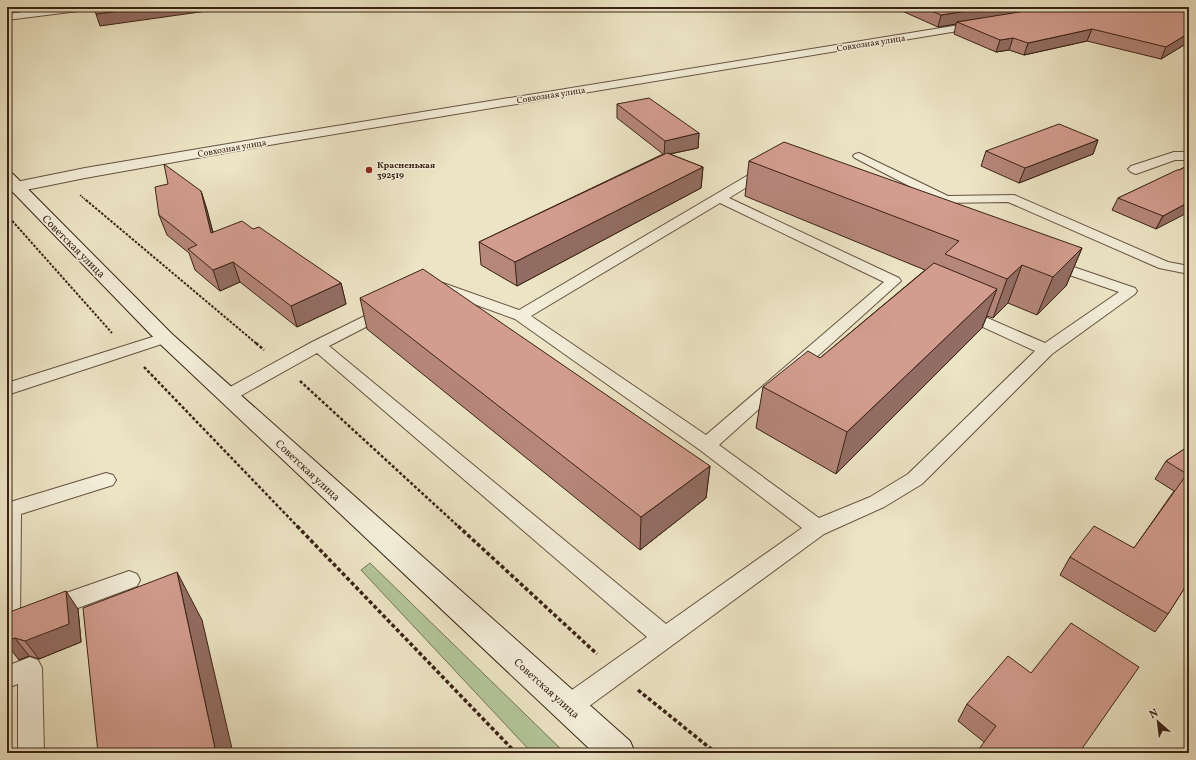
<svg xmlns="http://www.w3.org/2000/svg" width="1196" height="760" viewBox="0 0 1196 760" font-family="Vollkorn,serif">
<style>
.green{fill:#b2c598;stroke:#767456}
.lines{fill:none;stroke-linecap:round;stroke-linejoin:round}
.service-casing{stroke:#665241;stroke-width:2}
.minor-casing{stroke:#665241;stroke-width:2}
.tertiary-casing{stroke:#665241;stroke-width:2}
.secondary-casing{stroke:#3a2215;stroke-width:2}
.path-far3{stroke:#3a2215;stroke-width:1.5;stroke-dasharray:1.5 1;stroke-linecap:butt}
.path-far2{stroke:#3a2215;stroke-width:2;stroke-dasharray:2.5 1.5;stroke-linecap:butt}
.path-far1{stroke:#3a2215;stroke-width:2.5;stroke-dasharray:3 2;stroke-linecap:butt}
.path{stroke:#3a2215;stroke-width:3.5;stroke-dasharray:4 2.5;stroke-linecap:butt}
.service{fill:#f3edd9;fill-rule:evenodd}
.minor{fill:#f3edd9;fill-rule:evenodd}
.tertiary{fill:#f3edd9;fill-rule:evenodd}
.secondary{fill:#f3edd9;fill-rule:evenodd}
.wall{fill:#b5867a;stroke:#3a2215}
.shaded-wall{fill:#936d63;stroke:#3a2215}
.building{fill:#d29c8e;stroke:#3a2215}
.poi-dot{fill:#8f2418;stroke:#f3edd9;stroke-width:1.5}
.labels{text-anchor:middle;stroke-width:3;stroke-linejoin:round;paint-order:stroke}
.far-street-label{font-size:9px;fill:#3a2215;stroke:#f3edd9}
.far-poi-label{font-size:9px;font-weight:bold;fill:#3a2215;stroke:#f3edd9;text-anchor:start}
.street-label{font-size:11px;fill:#3a2215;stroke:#f3edd9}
</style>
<rect width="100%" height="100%" fill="#ece4c4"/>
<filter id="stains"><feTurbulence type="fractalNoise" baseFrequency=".005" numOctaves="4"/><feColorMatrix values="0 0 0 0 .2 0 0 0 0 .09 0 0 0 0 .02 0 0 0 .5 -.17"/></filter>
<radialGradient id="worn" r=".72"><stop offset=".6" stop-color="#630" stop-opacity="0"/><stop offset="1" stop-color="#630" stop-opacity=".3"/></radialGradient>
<path class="green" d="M370,563L565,753H532L361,570Z"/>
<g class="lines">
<defs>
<path id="service" d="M859,153L948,196L1014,195L1168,262L1189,266V274L1159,268L1008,202L942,203L855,158L853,156L855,154Z
M766,166L770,167L772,170L770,173L729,198L899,278L901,281L719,445L819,518L870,497L908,474L1035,351L959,316L956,313L959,310L964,308L969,310L1045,343L1119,292L1046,267L1044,264L1046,261L1051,260L1056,261L1135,288L1137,291L1135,294L1052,354L922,484L884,507L824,534L577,715L568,719L559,715L556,707L559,699L647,637L317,353L233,400L227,402L221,400L218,396L221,392L312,342L381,308L386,306L391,308L394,311L391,314L329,346L666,624L802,528L700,450L515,319L433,289L431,286L433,283L438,282L443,283L519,310L762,167ZM720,203L884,282L706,435L531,316Z
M165,333L171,335L173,338L171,341L7,395V383Z
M106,473L113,475L116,480L113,485L21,514L20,623L17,630L7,632V503Z
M129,571L137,574L140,580L137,586L51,618L43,615L40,608L43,601Z
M30,657L38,660L42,668L44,753H18V684L7,688V666Z"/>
<path id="minor" d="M61,7H91L86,10L7,20V14Z
M1174,152H1189V160H1175L1136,174L1131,172L1128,169L1131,166Z"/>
<path id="tertiary" d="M984,21L988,22L989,24L988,26L281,143L85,178L16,192L10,190L8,187L10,184L16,182L85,168L281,135Z"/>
<path id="secondary" d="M7,172L13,174L172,334L630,741L635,753H594L158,342L7,186Z"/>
</defs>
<use href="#service" class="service-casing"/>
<use href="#minor" class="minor-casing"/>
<use href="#tertiary" class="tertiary-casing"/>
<use href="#secondary" class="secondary-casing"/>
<path class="path-far3" d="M80,195L87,201"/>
<path class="path-far2" d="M86,200L257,344
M7,215L112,333"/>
<path class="path-far1" d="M256,343L264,350
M144,367L298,527
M300,381L459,527"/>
<path class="path" d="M297,526L516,753
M458,526L597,654
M638,690L716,753"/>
<use href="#service" class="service"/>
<use href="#minor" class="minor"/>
<use href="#tertiary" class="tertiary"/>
<use href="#secondary" class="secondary"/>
</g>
<path class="wall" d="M893,7H1189V42L1161,59L1087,41L1024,55L1009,50L996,52L954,34L956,24L938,27Z
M617,104L699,133L698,148L670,154L703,167L701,188L517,286L481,265L479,242L663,154L617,118Z
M1098,140L1093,154L1019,183L981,166L986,151Z
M749,161L1082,248L1066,286L1037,315L1008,303L993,318L987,316L982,328L836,474L756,428L763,387L820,358L925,270L745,196Z
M1189,165L1156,229L1112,210L1118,198L1179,170Z
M168,184L201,191L207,210L213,232L253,229L341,283L346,304L297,327L240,282L220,291L195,270L189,253L167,235L159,215Z
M360,298L710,466L706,498L640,550L367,329Z
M1189,446V581L1168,614L1155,632L1060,575L1070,557L1134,548L1174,491L1155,479L1166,461Z
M78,609L81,642L39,659L29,656L19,660L7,613Z
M967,704L1079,753L984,742L958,721Z"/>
<path class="shaded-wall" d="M151,7H213L214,10L100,26L96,14Z
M993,7H1060L957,22L956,24L938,27L941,15Z
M1092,29L1087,41L1024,55L1028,43Z
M1189,33V42L1161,59L1166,47Z
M1013,38L1009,50L996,52L1000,40Z
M699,133L698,148L664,155L665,141Z
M1098,140L1093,154L1019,183L1025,168Z
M703,167L701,188L517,286L515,262Z
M201,191L207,210L218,253L211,233Z
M1189,202V212L1156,229L1163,216Z
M1082,248L1066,286L1037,315L1053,277Z
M233,262L240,282L220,291L213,270Z
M1022,265L1008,303L993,318L1007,279Z
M341,283L346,304L297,327L291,306Z
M997,289L982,328L836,474L847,432Z
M710,466L706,498L640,550L641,517Z
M177,572L202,620L233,753H216Z
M66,591L78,609L81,642L39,659L25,641Z
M15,638L29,656L19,660L7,645V641Z"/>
<path class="building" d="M93,7H151L96,14Z
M922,7H993L941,15Z
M1050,7H1189V33L1166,47L1092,29L1028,43L1013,38L1000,40L957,22Z
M649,98L699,133L665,141L617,104Z
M1059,124L1098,140L1025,168L986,151Z
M784,142L1082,248L1053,277L1022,265L1007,279L945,254L959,241L749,161Z
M667,153L703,167L515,262L479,242Z
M164,164L201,191L211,233L242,221L253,229L259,227L341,283L291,306L233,262L213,270L188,249L197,245L159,215L155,187L168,184Z
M1189,165V202L1163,216L1118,198L1177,170H1179Z
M934,263L997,289L847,432L763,387L808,351L820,358Z
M423,269L710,466L641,517L360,298Z
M1189,446V581L1168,614L1070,557L1094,526L1134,548L1187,474L1166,461Z
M177,572L216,753H98L83,608Z
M66,591L69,624L25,641L15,638L7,641V613Z
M1071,623L1139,667L1079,753H976L996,726L967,704L1008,656L1031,673Z"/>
<circle class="poi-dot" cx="369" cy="170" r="4"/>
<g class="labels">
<g class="far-street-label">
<text transform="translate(871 43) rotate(-9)" y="3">Совхозная улица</text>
<text transform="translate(551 95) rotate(-9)" y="3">Совхозная улица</text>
<text transform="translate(232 148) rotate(-10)" y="3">Совхозная улица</text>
</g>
<g class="far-poi-label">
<text x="377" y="168">Красненькая<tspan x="377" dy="10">392519</tspan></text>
</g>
<g class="street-label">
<text transform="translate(74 246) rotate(45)" y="4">Советская улица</text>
<text transform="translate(308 470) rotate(43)" y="4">Советская улица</text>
<text transform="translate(547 688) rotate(42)" y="4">Советская улица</text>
</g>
</g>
<rect width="1196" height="760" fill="none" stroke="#ece4c4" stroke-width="24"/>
<rect x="8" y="8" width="1180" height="744" fill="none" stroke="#3a2215" stroke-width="2"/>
<rect x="12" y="12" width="1172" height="736" fill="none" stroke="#3a2215"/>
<g transform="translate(1158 722) rotate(332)" stroke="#f3edd9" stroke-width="3" paint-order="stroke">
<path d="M0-3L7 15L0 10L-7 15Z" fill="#3a2215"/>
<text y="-6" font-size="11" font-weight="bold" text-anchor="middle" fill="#3a2215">N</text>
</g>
<rect width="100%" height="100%" filter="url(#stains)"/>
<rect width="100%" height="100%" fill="url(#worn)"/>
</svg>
